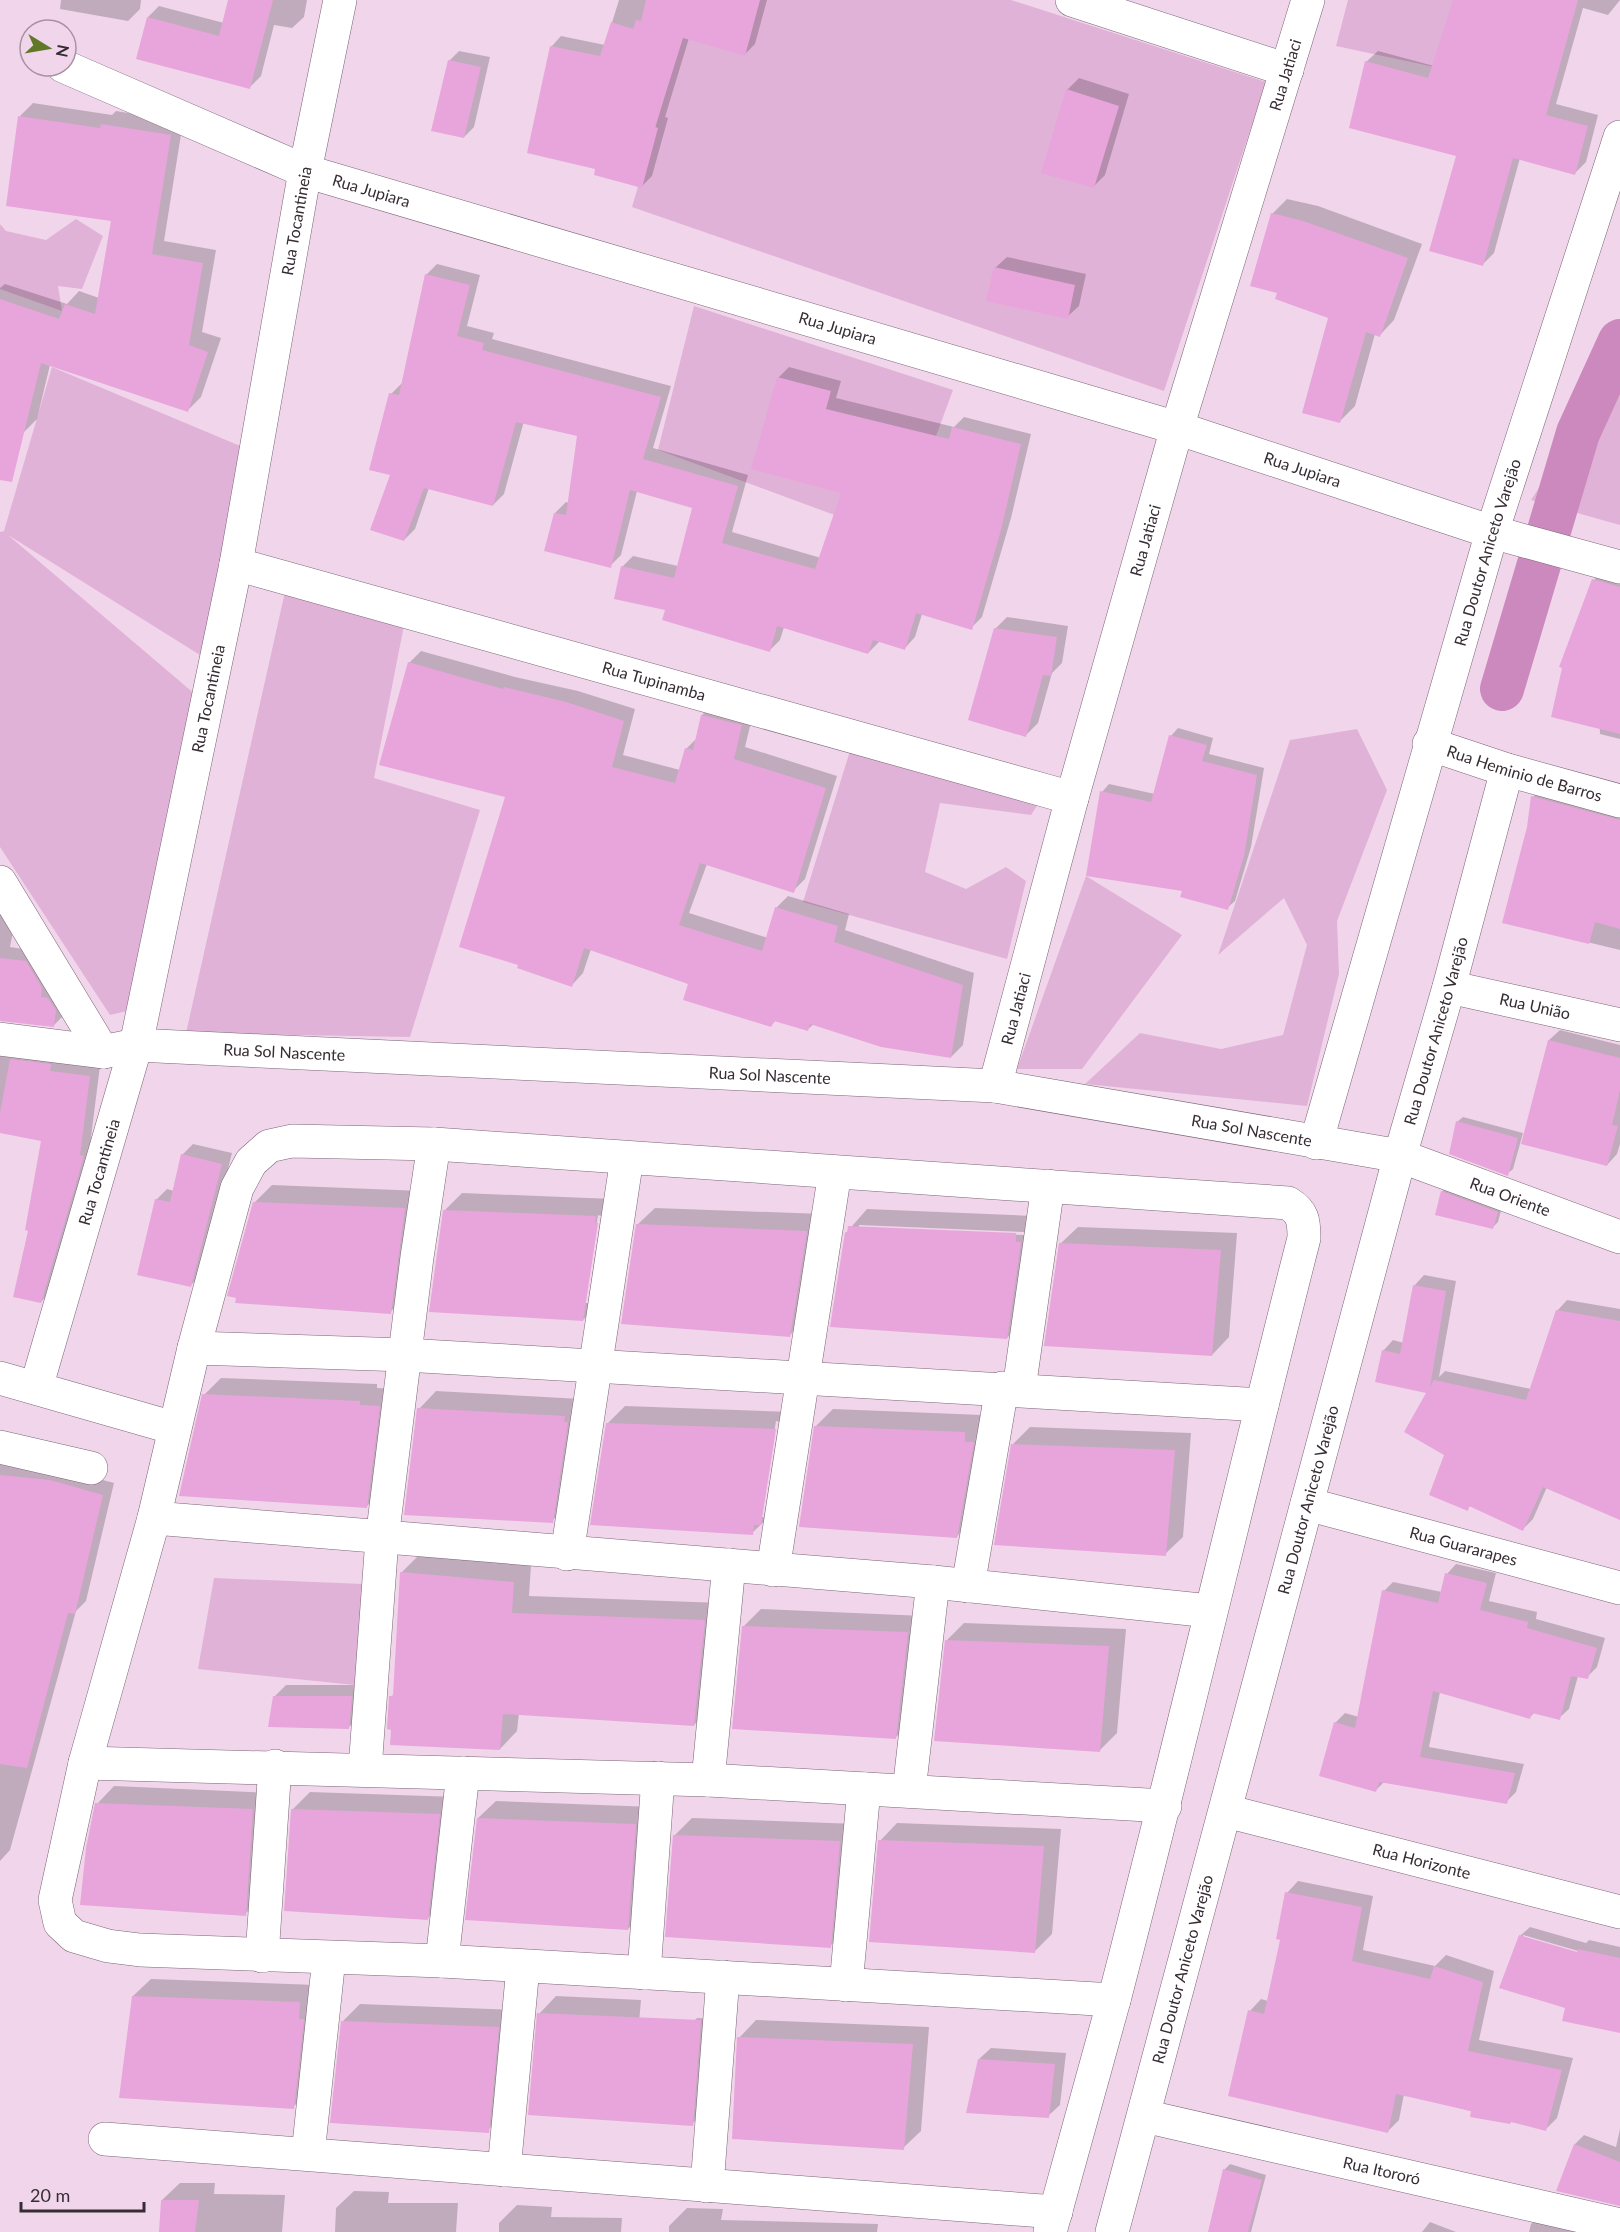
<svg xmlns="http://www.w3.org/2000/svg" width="1620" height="2232" viewBox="0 0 1620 2232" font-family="Lato,sans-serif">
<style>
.green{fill:#e1b2d7}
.shadow{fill:#0003;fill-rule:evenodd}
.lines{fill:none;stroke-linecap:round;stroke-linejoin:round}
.canal{stroke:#cb89be;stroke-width:44}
.building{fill:#e8a5db}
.minor-casing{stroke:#7b6476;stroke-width:34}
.minor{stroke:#fff;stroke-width:33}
.labels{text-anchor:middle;stroke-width:6;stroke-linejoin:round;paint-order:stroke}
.street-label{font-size:16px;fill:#362c33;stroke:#f1d6eb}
</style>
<rect width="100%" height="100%" fill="#f1d6eb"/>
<path class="green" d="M693,0H1011L1266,82L1164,391L632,207Z
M1348,0H1507L1486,78L1336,46Z
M76,219L103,236L82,289L58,286L62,311L0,289V224L6,231L46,240Z
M694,306L953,390L936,436L840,517L658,450Z
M1620,365V525L1531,500Z
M52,367L245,448L208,660L8,535L203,701L144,1007L110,1015L0,847V532L4,531Z
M287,583L408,605L374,778L480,810L410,1037L186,1033Z
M1357,729L1387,790L1337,921L1339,974L1307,1106L1085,1084L1140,1033L1221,1049L1283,1035L1307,945L1284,898L1218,955L1290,740Z
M854,738L1042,798L1031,815L940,803L925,872L966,889L1006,867L1026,881L1007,959L803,902Z
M1086,876L1182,935L1082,1069H1017Z
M214,1578L363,1584L355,1685L198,1669Z"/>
<path class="shadow" d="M61,0H141L140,9L128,21L60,9Z
M230,0H307L304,17L292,28L274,25L261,76L250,87L148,17L159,6L224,23Z
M619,0H767L755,44L744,55L689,38L665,117L668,118L652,176L642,186L597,168L551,47L561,36L605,45Z
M1509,0H1620L1608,15L1583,8L1556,104L1598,115L1586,162L1575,173L1520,158L1494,253L1483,264L1457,155L1366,62L1378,51L1434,66Z
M459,51L490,57L474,127L464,137L449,61Z
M1079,78L1129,94L1105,175L1093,187L1067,90Z
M33,103L112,115L116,111L183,122L164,241L216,250L202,332L221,338L201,397L188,410L50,365L37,419L24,432L0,426V288L5,284L67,304L79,291L99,298L113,220L20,116Z
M1287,199L1318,206L1422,244L1394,320L1380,335L1375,334L1355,406L1340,421L1330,317L1279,292L1272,214Z
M1007,257L1086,274L1079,306L1067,317L995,268Z
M437,264L480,275L467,326L494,333L492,339L671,386L653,448L748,475L732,532L821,558L843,492L778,378L789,367L841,381L836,398L954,427L964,417L1031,434L1011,518L982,617L971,628L922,614L915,637L905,648L880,641L868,653L784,627L780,640L769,651L667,609L622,567L633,556L678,566L694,507L637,491L621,555L610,566L555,513L566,502L569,503L579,435L524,421L504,494L493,505L429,488L415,529L404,540L392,474L391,394L402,383L426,275Z
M1603,570L1620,575V739L1600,734L1594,580Z
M1007,617L1068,626L1062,663L1052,673L1038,723L1026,735L995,629Z
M421,651L515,677L578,691L635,709L623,755L680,770L686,749L697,738L702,715L714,704L753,714L745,747L837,776L805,879L793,891L707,864L689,913L768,938L776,908L788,896L849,914L845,930L974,973L963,1045L951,1057L814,1024L808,1029L776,1020L771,1026L690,983L591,949L583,973L572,985L507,796L409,663Z
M1178,728L1213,738L1209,754L1264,768L1251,847L1235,901L1227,908L1183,889L1102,792L1109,784L1155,794L1171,736Z
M1543,787L1620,808V950L1504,922L1529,827L1533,797Z
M0,893L16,916L10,947L37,951L64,1015L54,1025L0,1019Z
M1560,1030L1620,1045V1144L1617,1154L1607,1165L1549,1040Z
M0,1044L100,1066L90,1145L94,1146L51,1291L41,1302L30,1229L42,1140L0,1132Z
M1463,1117L1523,1133L1513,1169L1507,1174L1457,1122Z
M193,1144L232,1153L201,1275L190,1286L156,1200L167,1189L174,1191L182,1155Z
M272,1185L422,1191L408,1295L390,1312L238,1297L254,1203Z
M1447,1186L1502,1207L1498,1222L1493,1227L1442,1192Z
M462,1193L613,1199L600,1302L583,1320L444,1211ZM598,1215L601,1216L588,1303H584Z
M655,1208L823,1214L807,1318L790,1335L637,1225Z
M867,1209L1033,1216L1024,1320L1007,1338L846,1233ZM859,1225L1024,1232V1235L859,1228Z
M1078,1227L1237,1233L1229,1337L1212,1355L1060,1244Z
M1424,1275L1456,1281L1439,1377L1445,1371L1531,1389L1557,1311L1567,1300L1620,1309V1518L1547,1487L1533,1519L1523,1529L1471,1505L1467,1509L1446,1455L1428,1392L1383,1351L1393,1340L1404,1343L1414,1286Z
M221,1378L377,1384V1388L396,1389L384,1489L366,1507L204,1395Z
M436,1391L581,1399L570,1503L552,1521L419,1409Z
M625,1406L793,1412L770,1516L752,1533L607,1424ZM776,1421L779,1422L764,1517H761Z
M833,1409L982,1415L974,1519L957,1536L816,1426Z
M1030,1427L1191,1433L1183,1537L1165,1554L1013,1444Z
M0,1464L62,1469L114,1483L86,1601L76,1611L10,1850L0,1861Z
M419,1555L531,1565L529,1596L722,1603L711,1707L694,1725L519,1713L517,1731L500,1749L391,1697L395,1693L402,1572Z
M1456,1564L1496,1573L1489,1601L1537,1612L1536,1619L1605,1638L1597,1667L1587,1677L1578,1676L1569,1709L1559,1718L1535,1712L1530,1717L1440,1692L1429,1747L1524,1764L1516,1792L1506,1802L1385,1781L1375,1791L1335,1723L1345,1713L1359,1717L1384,1591L1393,1582L1442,1592L1447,1574Z
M761,1609L924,1616L913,1720L896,1737L743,1627Z
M964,1623L1126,1629L1117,1733L1099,1751L947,1640Z
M286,1685H363L360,1716L349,1727L274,1697Z
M114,1786L270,1793L263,1897L245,1914L97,1804Z
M310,1792L456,1797L445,1901L427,1919L292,1810Z
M496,1801L653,1807L645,1911L628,1929L478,1818Z
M692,1818L857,1824L848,1929L830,1946L674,1836Z
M897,1823L1061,1829L1052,1934L1035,1951L880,1841Z
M1298,1881L1373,1896L1363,1950L1435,1966L1446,1955L1494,1971L1479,2040L1573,2058L1557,2118L1545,2130L1404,2094L1399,2120L1388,2131L1250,2011L1261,1999L1268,2001L1282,1939L1287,1893Z
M1530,1927L1586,1943L1589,1940L1620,1947V2006L1567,2007L1520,1936ZM1523,1935L1585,1953L1584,1956L1523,1938Z
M151,1979L317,1985L311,2090L293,2107L133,1996Z
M556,1996L641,2000L632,2102L539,2014Z
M360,2004L515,2010L506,2112L488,2130L343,2021Z
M697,2018L716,2019L710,2107L692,2124L679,2035Z
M756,2020L929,2027L921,2131L903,2148L739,2038Z
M991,2048L1066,2053L1060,2105L1048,2116L979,2059Z
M1620,2129V2204L1558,2190L1575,2144L1584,2135L1616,2147Z
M1230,2164L1266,2175L1251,2232H1209L1224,2170Z
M180,2183H215L214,2194L285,2195L282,2232H161L162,2200Z
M354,2191L389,2192L388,2203H458L456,2232H335L336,2208Z
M517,2205L552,2207L551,2217L622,2218L621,2232H499V2223Z
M687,2208L723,2209L721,2220L878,2224L877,2232H669V2226Z
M1541,2215L1616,2232H1529L1531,2224Z
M1430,2222L1456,2232H1422Z"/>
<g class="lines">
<path class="canal" d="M1502,689L1578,433L1620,341"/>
</g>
<path class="building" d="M228,0H273L250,89L136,59L147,17L219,36Z
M646,0H760L745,56L683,38L655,127L658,128L642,188L594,175L595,169L527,153L550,46L600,56L611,22L633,29L636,20L641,21Z
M1453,0H1578L1546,115L1588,126L1575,175L1513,158L1483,266L1429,251L1456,156L1349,128L1365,61L1428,78Z
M448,60L481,67L464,138L431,131Z
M1066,89L1119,106L1094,188L1041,173Z
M18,116L100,128L101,124L171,135L152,254L203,263L189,345L208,352L188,412L41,363L12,482L0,480V299L59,319L65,304L95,314L111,221L6,206Z
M1271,213L1303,221L1408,258L1380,337L1366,332L1340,423L1302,413L1328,318L1275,299L1277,293L1250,286Z
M994,267L1075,285L1068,319L986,301Z
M425,274L470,285L457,336L484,343L482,350L661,397L643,459L738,486L722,543L815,569L841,493L751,469L777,377L831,391L826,409L949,439L952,427L1021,444L1001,530L972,630L916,613L905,650L873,640L868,654L777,626L770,652L662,620L665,610L614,599L621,566L674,578L692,508L630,490L611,568L544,551L554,513L566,515L577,436L516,422L493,506L424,488L404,541L370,530L390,475L369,470L389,393L399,395Z
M1592,579L1620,587V734L1551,717L1562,668L1559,667Z
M994,628L1057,637L1051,676L1043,675L1026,737L968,720Z
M408,662L503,689L504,687L566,702L624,721L612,767L675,783L685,748L693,750L701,715L742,725L734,759L826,788L794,893L700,863L679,925L762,951L775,907L838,926L834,942L963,985L951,1058L881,1047L810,1024L808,1031L774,1021L771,1027L683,1000L688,984L584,948L572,987L517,968L518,965L459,947L505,797L379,765Z
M1169,735L1207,745L1202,761L1257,775L1244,856L1228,910L1180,897L1182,891L1086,876L1100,791L1151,802Z
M1531,796L1620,820V929L1595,922L1589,944L1502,923L1527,827Z
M0,958L26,961L42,988L41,997L48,998L56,1010L54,1027L0,1021Z
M1548,1040L1620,1058V1090L1612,1125L1618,1126L1607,1166L1521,1144Z
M10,1059L51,1064L50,1071L90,1076L80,1155L84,1156L41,1303L13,1297L28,1231L25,1230L41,1141L0,1133V1113Z
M1456,1121L1518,1138L1508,1176L1449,1154Z
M181,1154L222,1164L191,1287L137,1275L155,1199L170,1202Z
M1441,1191L1498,1212L1493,1229L1435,1215Z
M253,1202L405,1208L391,1314L235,1303L236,1298L227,1296Z
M443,1210L596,1216L595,1223H598L583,1321L429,1312Z
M636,1224L807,1231L790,1337L621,1324Z
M848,1226L1016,1233V1242H1021L1007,1339L830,1327L845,1232L847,1233Z
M1059,1243L1221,1250L1212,1356L1044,1346Z
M1413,1285L1446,1291L1430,1387L1434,1380L1526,1400L1556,1310L1620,1321V1520L1543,1487L1523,1531L1469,1506L1468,1511L1429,1495L1444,1455L1404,1432L1426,1393L1375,1382L1382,1350L1400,1354Z
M202,1394L360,1401V1405L380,1406L367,1508L179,1496Z
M417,1408L565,1416L564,1422H568L553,1523L404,1515Z
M606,1423L776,1429L761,1525H754L753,1535L590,1525Z
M814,1426L965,1432V1442H974L957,1538L799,1527Z
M1011,1444L1175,1450L1166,1556L994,1545Z
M0,1475L50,1480L103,1495L75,1614L68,1613L27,1768L0,1764Z
M400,1572L514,1582L512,1613L705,1620L694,1726L503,1714L500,1750L390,1745L391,1730L387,1729L389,1696H393Z
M1445,1573L1487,1583L1480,1610L1528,1622L1527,1628L1597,1648L1588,1679L1571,1676L1560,1720L1532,1713L1530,1719L1433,1691L1420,1757L1515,1773L1507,1804L1379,1782L1376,1792L1319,1776L1334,1722L1355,1728L1382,1590L1438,1603Z
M742,1626L908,1632L896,1739L732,1729Z
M945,1640L1109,1646L1100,1752L934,1741Z
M273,1696H352L349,1729L268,1727Z
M95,1803L253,1809L246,1916L80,1905L86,1848Z
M291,1809L440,1814L428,1920L284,1911Z
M477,1818L636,1824L628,1930L465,1920Z
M673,1835L840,1841L831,1948L665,1937Z
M878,1840L1044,1846L1035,1953L869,1942Z
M1285,1892L1362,1907L1352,1961L1430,1979L1434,1966L1483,1982L1468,2051L1562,2070L1546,2131L1511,2122L1510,2124L1470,2117L1471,2111L1396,2094L1388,2133L1228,2096L1248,2010L1264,2014L1280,1940L1276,1939Z
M1519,1935L1577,1952L1578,1949L1620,1958V2033L1562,2021L1565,2008L1499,1988Z
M132,1996L300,2002L299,2019H304L294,2109L119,2098Z
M537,2013L701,2020L693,2126L528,2115Z
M341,2021L499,2027L489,2133L330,2123Z
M737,2037L913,2044L904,2150L732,2139Z
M978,2059L1055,2064L1049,2118L966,2113Z
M1574,2144L1620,2162V2206L1556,2191Z
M1223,2169L1262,2180L1248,2232H1208Z
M161,2200H199L195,2232H159Z"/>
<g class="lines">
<defs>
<g id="minor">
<path d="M1072,0L1287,70"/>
<path id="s1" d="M63,66L305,171L1177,428L1492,532L1620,567"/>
<path id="s2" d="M236,564L1072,798"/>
<path id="s3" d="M1429,744L1507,770L1620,801"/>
<path d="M0,882L103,1052"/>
<path id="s4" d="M1449,987L1620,1025"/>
<path id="s5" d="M0,1039L103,1052L136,1045L995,1086L1400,1156L1620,1237"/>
<path id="s6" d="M995,1086L1072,798L1177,428L1308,0"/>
<path d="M292,1141L434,1144L1288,1203C1303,1212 1304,1221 1304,1238C1239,1492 1180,1747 1114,2000L442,1961L140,1950L108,1946L74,1936L60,1923L55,1900L85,1763L154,1518L194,1348L237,1188L251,1162L269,1146Z"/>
<path id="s7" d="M1316,1143L1492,532L1620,137"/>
<path d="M194,1348L405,1355L1262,1405"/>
<path d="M0,1378L174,1428"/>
<path id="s8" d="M36,1388L136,1045L236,564L305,171L340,0"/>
<path d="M1019,1389L1048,1186"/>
<path d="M0,1447L91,1468"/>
<path id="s9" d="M1307,1504L1620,1588"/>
<path d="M154,1518L933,1582L1210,1611"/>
<path d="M567,1554L627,1158"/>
<path d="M773,1570L835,1172"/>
<path d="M968,1586L1002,1388"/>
<path d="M85,1763L708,1780L1165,1806"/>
<path d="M365,1769L382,1539L417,1257L434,1144"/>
<path d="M708,1780L729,1565"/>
<path d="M909,1791L933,1582"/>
<path id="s10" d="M1226,1811L1620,1912"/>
<path d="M262,1956L275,1766"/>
<path d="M442,1961L463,1773"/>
<path d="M644,1973L658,1778"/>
<path d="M846,1985L864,1789"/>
<path id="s11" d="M1144,2116L1620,2225"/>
<path d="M105,2139L1056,2212"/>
<path d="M308,2154L329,1958"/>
<path d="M504,2170L523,1967"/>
<path d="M707,2186L723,1977"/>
<path d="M1050,2232L1114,2000"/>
<path id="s12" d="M1112,2232L1400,1156L1449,987L1507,770"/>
</g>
</defs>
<use href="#minor" class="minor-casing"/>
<use href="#minor" class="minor"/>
</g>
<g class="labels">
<g class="street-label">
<text dy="6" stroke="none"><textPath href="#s6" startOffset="1052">Rua Jatiaci</textPath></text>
<text dy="6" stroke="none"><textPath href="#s1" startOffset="333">Rua Jupiara</textPath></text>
<text dy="6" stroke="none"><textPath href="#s8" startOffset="1197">Rua Tocantineia</textPath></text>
<text dy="6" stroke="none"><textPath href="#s1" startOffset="819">Rua Jupiara</textPath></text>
<text dy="6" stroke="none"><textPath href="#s1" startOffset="1305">Rua Jupiara</textPath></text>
<text dy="6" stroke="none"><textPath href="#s6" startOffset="566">Rua Jatiaci</textPath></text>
<text dy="6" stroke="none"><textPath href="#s7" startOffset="615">Rua Doutor Aniceto Varejão</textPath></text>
<text dy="6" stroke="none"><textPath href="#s2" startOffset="434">Rua Tupinamba</textPath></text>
<text dy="6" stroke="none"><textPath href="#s8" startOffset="711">Rua Tocantineia</textPath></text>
<text dy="6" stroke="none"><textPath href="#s3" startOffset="100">Rua Heminio de Barros</textPath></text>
<text dy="6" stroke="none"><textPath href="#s4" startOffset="88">Rua União</textPath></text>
<text dy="6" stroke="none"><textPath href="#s6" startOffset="80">Rua Jatiaci</textPath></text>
<text dy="6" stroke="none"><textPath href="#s12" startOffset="1244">Rua Doutor Aniceto Varejão</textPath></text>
<text dy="6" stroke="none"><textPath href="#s5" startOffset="286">Rua Sol Nascente</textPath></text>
<text dy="6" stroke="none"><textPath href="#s5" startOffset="772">Rua Sol Nascente</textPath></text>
<text dy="6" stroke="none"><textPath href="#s5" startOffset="1258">Rua Sol Nascente</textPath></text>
<text dy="6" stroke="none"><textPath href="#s8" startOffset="225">Rua Tocantineia</textPath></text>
<text dy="6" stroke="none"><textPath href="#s5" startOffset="1526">Rua Oriente</textPath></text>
<text dy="6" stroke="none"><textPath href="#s12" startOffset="758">Rua Doutor Aniceto Varejão</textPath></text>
<text dy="6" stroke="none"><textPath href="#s9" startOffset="162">Rua Guararapes</textPath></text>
<text dy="6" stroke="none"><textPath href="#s10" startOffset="202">Rua Horizonte</textPath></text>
<text dy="6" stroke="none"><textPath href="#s12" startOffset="272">Rua Doutor Aniceto Varejão</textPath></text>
<text dy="6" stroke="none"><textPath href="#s11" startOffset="244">Rua Itororó</textPath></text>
</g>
</g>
<g transform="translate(48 48) rotate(101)"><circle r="28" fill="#f1d6eb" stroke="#a692a1" stroke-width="1.5"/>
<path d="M0-4.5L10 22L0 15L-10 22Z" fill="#617829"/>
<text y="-9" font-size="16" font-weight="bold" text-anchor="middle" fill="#362c33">N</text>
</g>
<path d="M21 2202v9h123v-9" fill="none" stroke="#362c33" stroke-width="3"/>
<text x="30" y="2202" font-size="18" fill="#362c33" stroke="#f1d6eb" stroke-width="4.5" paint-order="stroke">20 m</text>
</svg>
